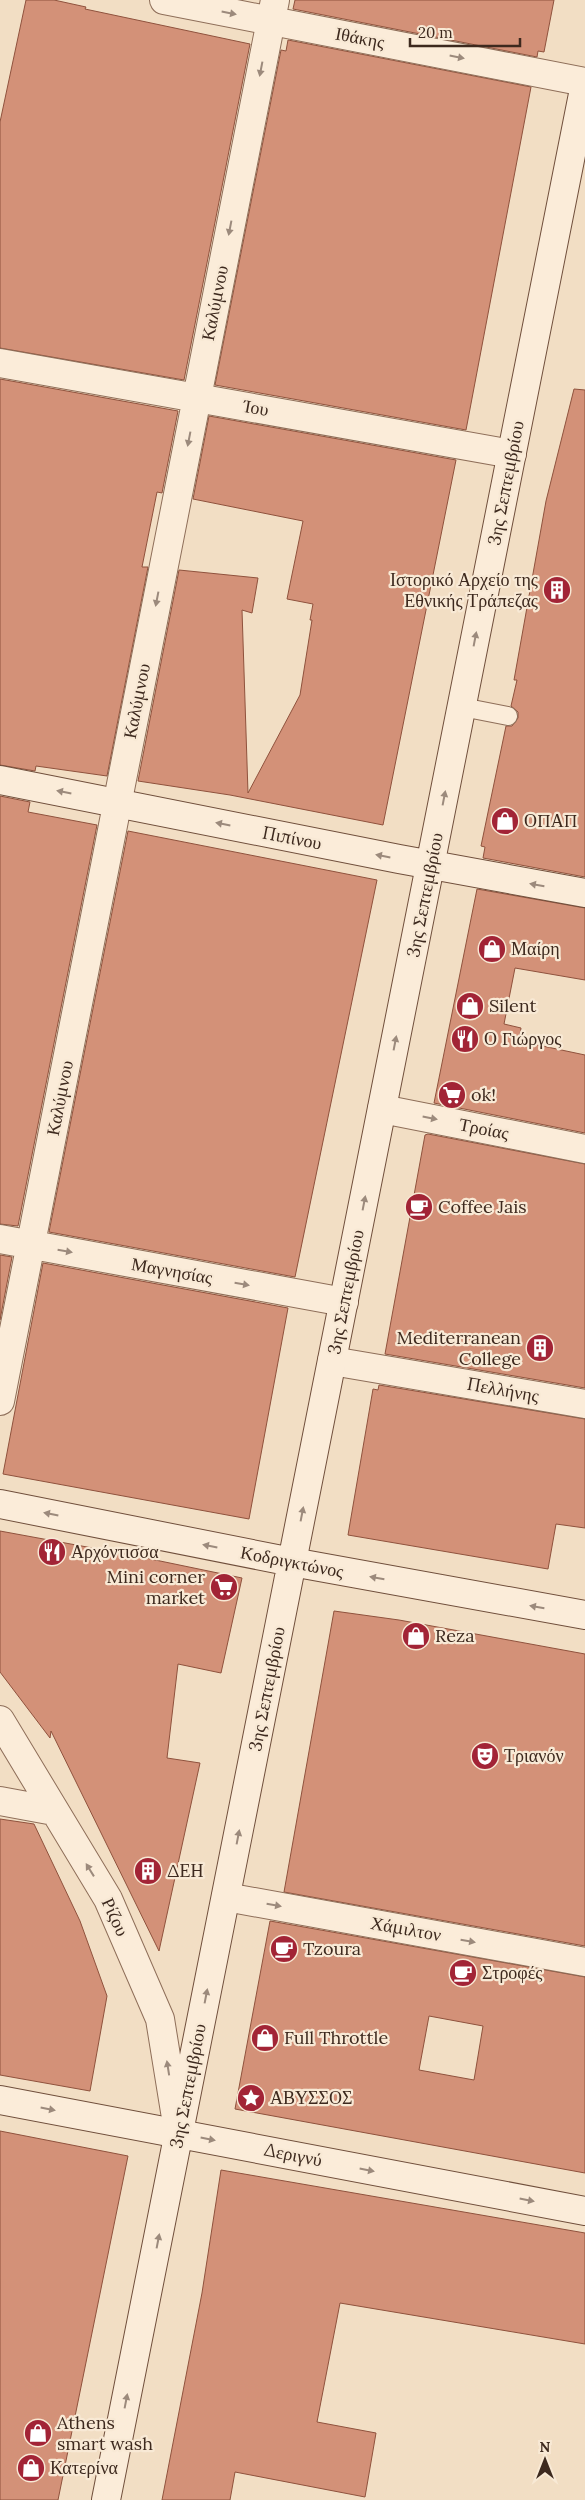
<svg xmlns="http://www.w3.org/2000/svg" width="585" height="2500" viewBox="0 0 585 2500" font-family="Lora,serif">
<style>
.building{fill:#d39178;stroke:#8f523d;fill-rule:evenodd}
.lines{fill:none;stroke-linecap:round;stroke-linejoin:round}
.lane-casing{stroke:#8e6e59;stroke-width:20}
.street-casing{stroke:#8e6e59;stroke-width:30}
.secondary-casing{stroke:#704f3c;stroke-width:30}
.lane{stroke:#fbecd9;stroke-width:18}
.street{stroke:#fbecd9;stroke-width:28}
.secondary{stroke:#fbecd9;stroke-width:28}
.oneway{fill:#9c8a7c}
.labels{text-anchor:middle;stroke-width:4.5;stroke-linejoin:round;paint-order:stroke}
.street-label{font-size:18px;fill:#3d291e;stroke:#f8e9d5}
.poi-label{font-size:18px;fill:#3d291e;stroke:#f8e9d5;text-anchor:start}
</style>
<rect width="100%" height="100%" fill="#f2dec4"/>
<path class="building" d="M26,0H54L86,7L85,9L250,44L184,380L0,348V122Z
M295,0H554L544,52L538,51L537,57L293,9Z
M288,40L531,87L466,430L215,385L281,50L286,51Z
M0,379L178,411L162,493L157,492L142,567H148L107,776L36,766L35,771L0,765Z
M574,389L585,390V877L483,858L485,847L481,846L506,726H512L518,718V712L511,706L517,680H514L546,501Z
M209,416L456,460L383,825L230,795L138,781L179,570L258,578L252,613L242,610L248,793L300,695L312,620H310L313,604L287,599L303,521L193,499Z
M0,796L30,802L28,812L97,825L18,1226L0,1224Z
M128,831L377,880L295,1277L49,1232Z
M477,889L585,908V980L515,968L504,1024L521,1028L519,1041L585,1055V1133L434,1103Z
M428,1134L585,1164V1388L385,1354L425,1135Z
M0,1255L12,1257L0,1320Z
M43,1263L288,1308L249,1519L3,1474Z
M379,1385L585,1419V1528L556,1524L548,1569L348,1535L373,1389L378,1390Z
M0,1531L136,1556L242,1578L221,1673L178,1664L167,1758L200,1763L159,1951L51,1731L50,1738L0,1672Z
M334,1611L399,1620L585,1654V1946L284,1892Z
M0,1819L34,1824L80,1921L107,1996L90,2091L0,2075Z
M270,1921L585,1977V2173L235,2109ZM429,2016L483,2026L474,2080L419,2070Z
M0,2131L128,2156L58,2500H0Z
M221,2170L585,2233V2344L340,2303L317,2422L376,2433L365,2497L235,2472L230,2500H162L202,2293Z"/>
<g class="lines">
<defs>
<path id="lane" d="M462,707L508,716"/>
<path id="street" d="M164,0L585,82
M0,363L512,454
M382,1109L585,1149
M0,1239L344,1302
M332,1361L585,1404
M0,1401L275,0
M0,1720L108,1899L160,2019L178,2130
M0,1801L54,1811
M226,1897L585,1962"/>
<path id="secondary" d="M0,780L399,859L585,893
M0,1504L292,1562L585,1615
M0,2100L585,2211
M106,2500L585,84"/>
</defs>
<use href="#lane" class="lane-casing"/>
<use href="#street" class="street-casing"/>
<use href="#secondary" class="secondary-casing"/>
<use href="#lane" class="lane"/>
<use href="#street" class="street"/>
<use href="#secondary" class="secondary"/>
</g>
<defs><path id="oneway-solid" d="M-6-.8H1V-3.2L6.5 0L1 3.2V.8H-6Z" transform="scale(1.25)"/></defs>
<g class="oneway">
<use href="#oneway-solid" transform="translate(229 13) rotate(11)"/>
<use href="#oneway-solid" transform="translate(457 57) rotate(11)"/>
<use href="#oneway-solid" transform="translate(261 69) rotate(101)"/>
<use href="#oneway-solid" transform="translate(230 228) rotate(101)"/>
<use href="#oneway-solid" transform="translate(189 439) rotate(101)"/>
<use href="#oneway-solid" transform="translate(157 599) rotate(101)"/>
<use href="#oneway-solid" transform="translate(475 639) rotate(-79)"/>
<use href="#oneway-solid" transform="translate(64 792) rotate(-169)"/>
<use href="#oneway-solid" transform="translate(444 798) rotate(-79)"/>
<use href="#oneway-solid" transform="translate(223 824) rotate(-169)"/>
<use href="#oneway-solid" transform="translate(383 856) rotate(-169)"/>
<use href="#oneway-solid" transform="translate(537 885) rotate(-170)"/>
<use href="#oneway-solid" transform="translate(395 1043) rotate(-79)"/>
<use href="#oneway-solid" transform="translate(430 1118) rotate(11)"/>
<use href="#oneway-solid" transform="translate(364 1203) rotate(-79)"/>
<use href="#oneway-solid" transform="translate(65 1251) rotate(10)"/>
<use href="#oneway-solid" transform="translate(242 1284) rotate(10)"/>
<use href="#oneway-solid" transform="translate(51 1514) rotate(-169)"/>
<use href="#oneway-solid" transform="translate(302 1514) rotate(-79)"/>
<use href="#oneway-solid" transform="translate(210 1546) rotate(-169)"/>
<use href="#oneway-solid" transform="translate(377 1578) rotate(-170)"/>
<use href="#oneway-solid" transform="translate(537 1607) rotate(-170)"/>
<use href="#oneway-solid" transform="translate(238 1837) rotate(-79)"/>
<use href="#oneway-solid" transform="translate(90 1870) rotate(-122)"/>
<use href="#oneway-solid" transform="translate(274 1905) rotate(10)"/>
<use href="#oneway-solid" transform="translate(468 1941) rotate(10)"/>
<use href="#oneway-solid" transform="translate(206 1996) rotate(-79)"/>
<use href="#oneway-solid" transform="translate(168 2068) rotate(-99)"/>
<use href="#oneway-solid" transform="translate(48 2109) rotate(11)"/>
<use href="#oneway-solid" transform="translate(208 2139) rotate(11)"/>
<use href="#oneway-solid" transform="translate(367 2170) rotate(11)"/>
<use href="#oneway-solid" transform="translate(527 2200) rotate(11)"/>
<use href="#oneway-solid" transform="translate(158 2241) rotate(-79)"/>
<use href="#oneway-solid" transform="translate(126 2401) rotate(-79)"/>
</g>
<defs>
<symbol id="building-disc" viewBox="-11 -11 22 22"><circle r="9.5" fill="#a22436" stroke="#f8e9d5"/><path d="M-4-6H4V6H1V3H-1V6H-4ZM-2.5-4.3h1.7v1.8h-1.7ZM.8-4.3h1.7v1.8H.8ZM-2.5-1h1.7V.8h-1.7ZM.8-1h1.7V.8H.8Z" fill="#fff"/></symbol>
<symbol id="shop-disc" viewBox="-11 -11 22 22"><circle r="9.5" fill="#a22436" stroke="#f8e9d5"/><path d="M-5-2.5h2.3a2.7 3.5 0 0 1 5.4 0H5L5.5 6h-11ZM-1.5-2.5h3a1.5 2.3 0 0 0-3 0Z" fill="#fff"/></symbol>
<symbol id="restaurant-disc" viewBox="-11 -11 22 22"><circle r="9.5" fill="#a22436" stroke="#f8e9d5"/><path d="M-5-6h1v4h1v-4h1v4h1v-4h1v5L-1.5 .5V6h-2V.5L-5-1ZM5-6V6H3V1.5H1.5Q1.5-4 5-6Z" fill="#fff"/></symbol>
<symbol id="supermarket-disc" viewBox="-11 -11 22 22"><circle r="9.5" fill="#a22436" stroke="#f8e9d5"/><path d="M-6-5.5h2.5l.6 2H6L4.5 2H-2.5L-4.4-4H-6ZM-1.5 3.2a1.3 1.3 0 1 0 .1 0ZM3 3.2a1.3 1.3 0 1 0 .1 0Z" fill="#fff"/></symbol>
<symbol id="cafe-disc" viewBox="-11 -11 22 22"><circle r="9.5" fill="#a22436" stroke="#f8e9d5"/><path d="M-5.5-4.5H6V0H3Q3 3.5 0 3.5H-2.5Q-5.5 3.5-5.5 0ZM3-3.2v2h1.7v-2ZM-6 4.5H4V6H-6Z" fill="#fff"/></symbol>
<symbol id="theatre-disc" viewBox="-11 -11 22 22"><circle r="9.5" fill="#a22436" stroke="#f8e9d5"/><path d="M-5-5.5Q0-4 5-5.5V0Q5 5 0 6Q-5 5-5 0ZM-3.3-2.5H-1v1.5H-3.3ZM1-2.5H3.3v1.5H1ZM-2.8 1Q0 5.5 2.8 1Z" fill="#fff"/></symbol>
<symbol id="sight-disc" viewBox="-11 -11 22 22"><circle r="9.5" fill="#a22436" stroke="#f8e9d5"/><path d="M0-6L1.8-2.2L6-1.7L2.9 1.2L3.7 5.4L0 3.3L-3.7 5.4L-2.9 1.2L-6-1.7L-1.8-2.2Z" fill="#fff"/></symbol>
</defs>
<g fill-rule="evenodd">
<use href="#building-disc" x="541" y="574" width="32" height="32"/>
<use href="#shop-disc" x="489" y="805" width="32" height="32"/>
<use href="#shop-disc" x="476" y="933" width="32" height="32"/>
<use href="#shop-disc" x="454" y="990" width="32" height="32"/>
<use href="#restaurant-disc" x="449" y="1023" width="32" height="32"/>
<use href="#supermarket-disc" x="436" y="1079" width="32" height="32"/>
<use href="#cafe-disc" x="403" y="1191" width="32" height="32"/>
<use href="#building-disc" x="524" y="1332" width="32" height="32"/>
<use href="#restaurant-disc" x="36" y="1536" width="32" height="32"/>
<use href="#supermarket-disc" x="208" y="1571" width="32" height="32"/>
<use href="#shop-disc" x="400" y="1620" width="32" height="32"/>
<use href="#theatre-disc" x="469" y="1740" width="32" height="32"/>
<use href="#building-disc" x="132" y="1855" width="32" height="32"/>
<use href="#cafe-disc" x="268" y="1933" width="32" height="32"/>
<use href="#cafe-disc" x="447" y="1957" width="32" height="32"/>
<use href="#shop-disc" x="249" y="2022" width="32" height="32"/>
<use href="#sight-disc" x="235" y="2082" width="32" height="32"/>
<use href="#shop-disc" x="22" y="2417" width="32" height="32"/>
<use href="#shop-disc" x="15" y="2452" width="32" height="32"/>
</g>
<g class="labels">
<g class="street-label">
<text transform="translate(360 38) rotate(11)" y="6">Ιθάκης</text>
<text transform="translate(215 303) rotate(-79)" y="6">Καλύμνου</text>
<text transform="translate(256 408) rotate(10)" y="6">Ίου</text>
<text transform="translate(506 483) rotate(-79)" y="6">3ης Σεπτεμβρίου</text>
<text transform="translate(137 701) rotate(-79)" y="6">Καλύμνου</text>
<text transform="translate(292 838) rotate(11)" y="6">Πιπίνου</text>
<text transform="translate(425 895) rotate(-79)" y="6">3ης Σεπτεμβρίου</text>
<text transform="translate(60 1098) rotate(-79)" y="6">Καλύμνου</text>
<text transform="translate(484 1129) rotate(11)" y="6">Τροίας</text>
<text transform="translate(172 1271) rotate(10)" y="6">Μαγνησίας</text>
<text transform="translate(346 1292) rotate(-79)" y="6">3ης Σεπτεμβρίου</text>
<text transform="translate(503 1390) rotate(10)" y="6">Πελλήνης</text>
<text transform="translate(292 1562) rotate(11)" y="6">Κοδριγκτώνος</text>
<text transform="translate(267 1689) rotate(-79)" y="6">3ης Σεπτεμβρίου</text>
<text transform="translate(115 1917) rotate(65)" y="6">Ρίζου</text>
<text transform="translate(406 1929) rotate(10)" y="6">Χάμιλτον</text>
<text transform="translate(188 2086) rotate(-79)" y="6">3ης Σεπτεμβρίου</text>
<text transform="translate(293 2155) rotate(11)" y="6">Δεριγνύ</text>
</g>
<g class="poi-label">
<text x="538" y="586" text-anchor="end">Ιστορικό Αρχείο της<tspan x="538" dy="21">Εθνικής Τράπεζας</tspan></text>
<text x="524" y="827">ΟΠΑΠ</text>
<text x="511" y="955">Μαίρη</text>
<text x="489" y="1012">Silent</text>
<text x="484" y="1045">Ο Γιώργος</text>
<text x="471" y="1101">ok!</text>
<text x="438" y="1213">Coffee Jais</text>
<text x="521" y="1344" text-anchor="end">Mediterranean<tspan x="521" dy="21">College</tspan></text>
<text x="71" y="1558">Αρχόντισσα</text>
<text x="205" y="1583" text-anchor="end">Mini corner<tspan x="205" dy="21">market</tspan></text>
<text x="435" y="1642">Reza</text>
<text x="504" y="1762">Τριανόν</text>
<text x="167" y="1877">ΔΕΗ</text>
<text x="303" y="1955">Tzoura</text>
<text x="482" y="1979">Στροφές</text>
<text x="284" y="2044">Full Throttle</text>
<text x="270" y="2104">ΑΒΥΣΣΟΣ</text>
<text x="57" y="2429">Athens<tspan x="57" dy="21">smart wash</tspan></text>
<text x="50" y="2474">Κατερίνα</text>
</g>
</g>
<g transform="translate(545 2460)" stroke="#f8e9d5" stroke-width="4" paint-order="stroke">
<path d="M0-4L9 19L0 12L-9 19Z" fill="#3d291e"/>
<text y="-8" font-size="14" font-weight="bold" text-anchor="middle" fill="#3d291e">N</text>
</g>
<path d="M410 38v8h110v-8" fill="none" stroke="#3d291e" stroke-width="2.5"/>
<text x="418" y="38" font-size="15" fill="#3d291e" stroke="#f8e9d5" stroke-width="4" paint-order="stroke">20 m</text>
</svg>
